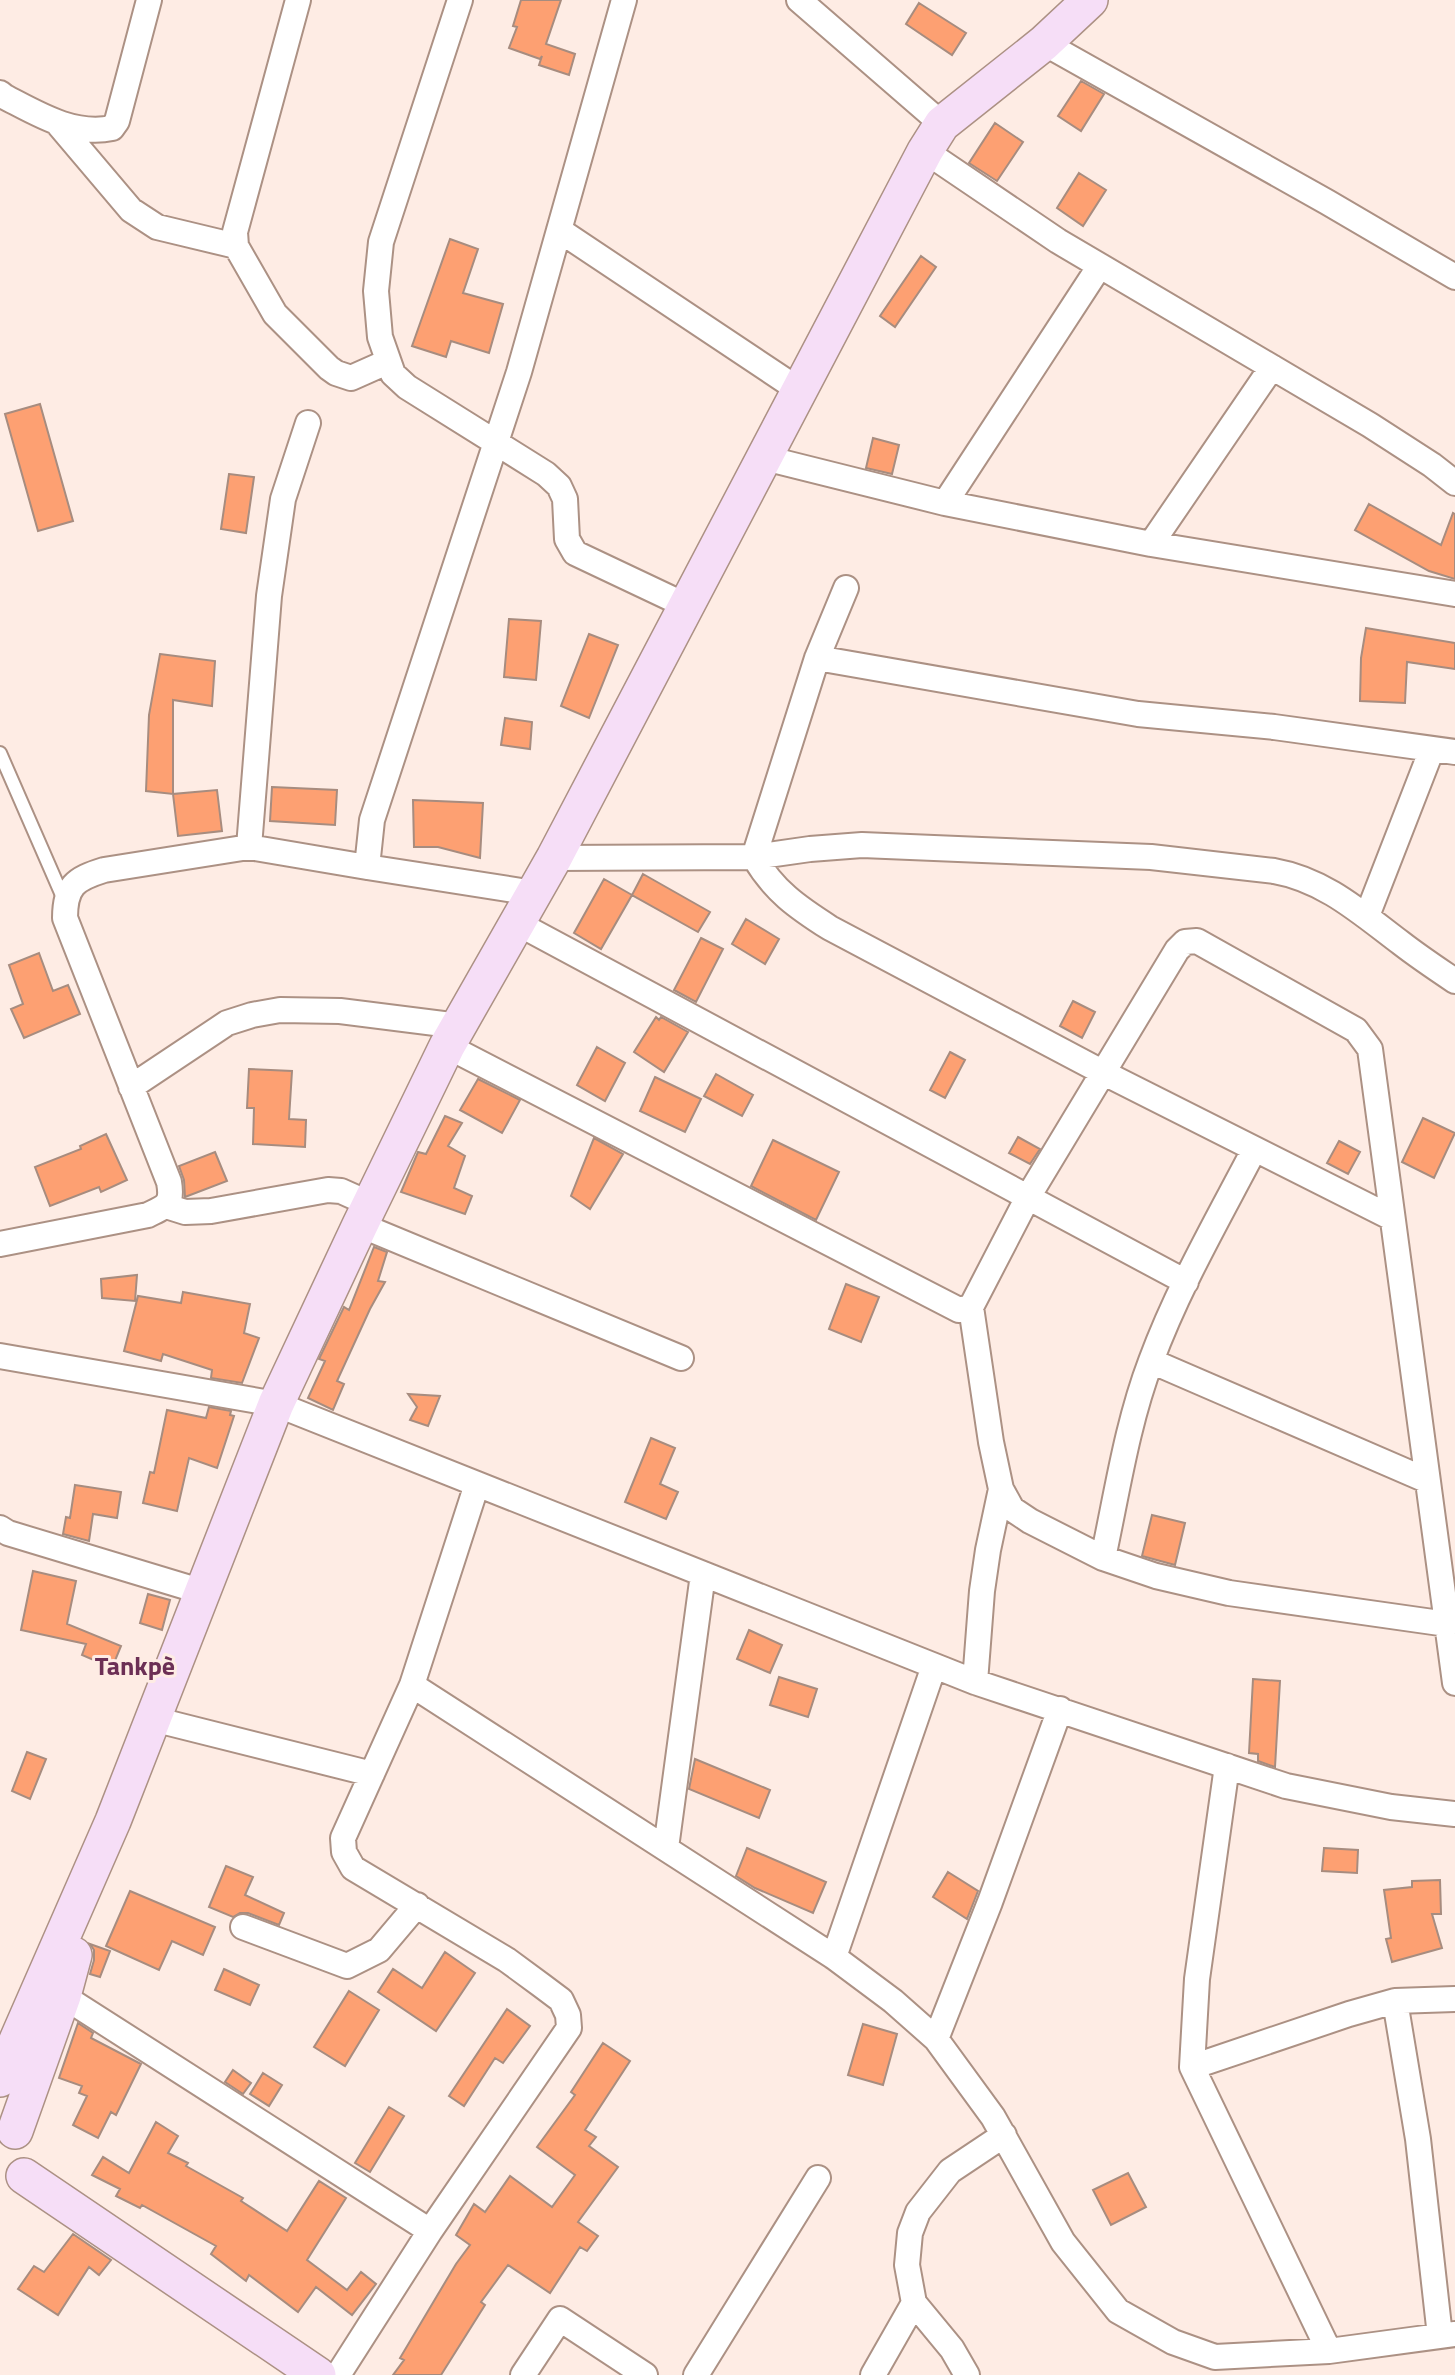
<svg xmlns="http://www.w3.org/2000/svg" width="1455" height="2375" viewBox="0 0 1455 2375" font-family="'Titillium Web',sans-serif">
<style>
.building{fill:#fda072;stroke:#a78c7f;stroke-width:2}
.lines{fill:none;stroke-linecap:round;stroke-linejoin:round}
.lane-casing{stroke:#ac9184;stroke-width:16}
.street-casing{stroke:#ac9184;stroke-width:28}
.secondary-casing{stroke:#ac9184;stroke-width:38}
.lane{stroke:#fff;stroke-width:12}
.street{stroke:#fff;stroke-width:24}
.secondary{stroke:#f6def7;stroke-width:35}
.labels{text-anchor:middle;stroke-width:6;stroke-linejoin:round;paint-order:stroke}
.district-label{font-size:26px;font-weight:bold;fill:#6c2f55;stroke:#feece4}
</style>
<rect width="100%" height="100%" fill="#feece4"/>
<path class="building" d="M521,0H561L546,44L575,54L569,75L539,65L542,56L540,59L509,48L517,27L513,26Z
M919,3L966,33L952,55L906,24Z
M1081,81L1104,94L1081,131L1058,116Z
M995,123L1023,142L997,181L969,163Z
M1079,173L1106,190L1083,226L1057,208Z
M450,239L478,249L463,293L503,304L489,353L451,341L446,357L412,346Z
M921,256L936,267L895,327L880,316Z
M40,404L73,521L38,531L5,414Z
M873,438L899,445L892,474L866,468Z
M229,474L254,477L246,533L221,529Z
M1369,504L1441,545L1453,513L1455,514V579L1429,571L1355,530Z
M509,619L541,621L536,680L504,677Z
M1366,628L1455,643V669L1407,662L1405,703L1360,701L1361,658Z
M589,634L618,645L589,718L561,706Z
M160,654L215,661L212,706L173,700V794L146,791L149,715Z
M505,718L532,722L530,749L501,745Z
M272,787L337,790L335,825L270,821Z
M217,790L222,831L178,836L173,794Z
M413,800L483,803L480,858L438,847H414Z
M643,874L710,912L698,932L632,895Z
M604,879L632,895L601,949L574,933Z
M746,919L779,939L765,964L732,944Z
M701,938L723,949L696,1002L674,990Z
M39,953L53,991L68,985L80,1014L24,1038L11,1009L23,1004L9,965Z
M1073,1001L1095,1012L1082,1038L1060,1026Z
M656,1017L659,1020L661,1017L688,1032L664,1072L634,1052Z
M597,1047L625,1063L605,1101L577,1085Z
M950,1052L965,1060L945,1098L930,1090Z
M249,1069L292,1071L289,1119L306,1120L305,1147L253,1144L254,1108H247Z
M716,1074L753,1095L742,1116L704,1096Z
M655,1077L701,1099L685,1132L640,1111Z
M478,1079L520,1100L502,1133L460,1110Z
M445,1116L462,1123L448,1146L465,1156L454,1188L472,1196L465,1214L401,1192L418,1152L426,1154Z
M1423,1118L1455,1133L1434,1178L1402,1162Z
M106,1134L127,1180L101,1192L99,1187L50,1206L35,1167L81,1149L80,1146Z
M1018,1137L1040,1149L1030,1164L1009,1153Z
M594,1138L623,1154L590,1209L571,1196Z
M773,1140L839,1172L816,1220L751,1186Z
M1339,1141L1360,1152L1348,1174L1327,1163Z
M215,1152L227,1181L185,1197L184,1180L179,1166Z
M374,1247L387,1252L378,1281L385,1282L370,1309L337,1381L344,1384L333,1410L308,1398L325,1361L319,1359L344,1307L349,1310Z
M137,1275L135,1301L102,1298L101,1279Z
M846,1284L879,1297L861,1342L829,1329Z
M183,1292L250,1304L244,1333L259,1338L242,1383L211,1378L212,1370L163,1354L161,1361L124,1351L138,1296L181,1303Z
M408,1394L440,1396L428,1426L410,1420L417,1407Z
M209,1407L231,1411L230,1415L234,1416L217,1468L189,1458L177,1511L143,1503L150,1472L154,1473L167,1410L206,1418Z
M651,1438L675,1448L660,1484L678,1492L666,1519L625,1502Z
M75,1485L121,1492L117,1518L93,1514L89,1541L63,1534L66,1517L70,1518Z
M1152,1515L1185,1523L1175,1565L1142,1556Z
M33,1571L76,1581L67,1624L121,1646L112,1668L82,1655L86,1644L21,1630Z
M148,1594L170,1600L162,1630L140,1623Z
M749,1630L782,1645L770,1673L737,1659Z
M779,1677L817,1689L808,1717L770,1705Z
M1253,1679L1280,1681L1275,1767L1258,1761V1754L1249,1753Z
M27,1752L46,1759L30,1799L12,1791Z
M695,1759L770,1790L759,1818L689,1789Z
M747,1848L826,1882L813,1913L755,1888L736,1876Z
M1324,1848L1358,1850L1357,1873L1322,1871Z
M226,1866L253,1877L245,1895L284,1913L279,1925L248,1913H240L233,1917L209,1907Z
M948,1872L978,1891L967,1919L933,1897Z
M1440,1880L1441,1914H1432L1442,1948L1392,1962L1386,1939L1391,1938L1384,1890L1412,1887V1881Z
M130,1891L215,1927L203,1955L172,1941L159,1970L106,1946Z
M90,1944L110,1951L100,1977L90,1974L94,1960V1950Z
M445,1952L475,1973L436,2031L378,1992L393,1969L422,1988Z
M224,1969L259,1985L250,2005L215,1990Z
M349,1991L379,2010L345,2066L314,2047Z
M507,2009L530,2026L503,2063L495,2058L464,2106L449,2096Z
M78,2023L93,2033L91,2038L141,2064L116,2115L111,2112L98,2138L73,2125L87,2096L79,2093L82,2086L59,2078Z
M863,2024L897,2034L883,2085L848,2075Z
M603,2043L630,2061L585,2130L596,2137L589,2146L618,2167L578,2222L598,2236L587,2251L580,2247L550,2293L508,2265L481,2302L485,2305L441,2375H393L404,2360L400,2358L456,2264L470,2245L456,2235L474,2204L485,2212L510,2176L552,2207L575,2175L537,2147L575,2095L571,2092Z
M233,2070L251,2083L243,2094L225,2082Z
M263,2073L282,2085L269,2106L250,2094Z
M389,2107L404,2116L370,2172L355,2163Z
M156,2122L178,2136L168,2153L188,2163L186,2166L243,2198L241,2201L287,2231L319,2181L346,2198L307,2260L347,2290L361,2272L376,2284L352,2315L316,2287L298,2312L249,2275L246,2281L211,2254L216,2246L142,2205L140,2208L116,2196L120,2189L92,2175L103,2157L129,2173Z
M1128,2173L1146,2207L1111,2225L1093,2190Z
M73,2234L111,2260L99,2275L89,2267L58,2315L18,2289L34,2266L44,2272Z"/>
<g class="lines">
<defs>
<path id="lane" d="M0,753L65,902"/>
<path id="street" d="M298,0L235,232L236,246L275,314L329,368L336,373L351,378L387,362
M460,0L381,242L376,291L380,337L393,374L407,387L546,474L559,486L565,499L567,539L575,553L687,606
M799,0L942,124
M1044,43L1327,202L1455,277
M0,93L5,97C38,114 73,136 112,128L117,121L149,0
M59,125L131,210L157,227L236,246
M925,151L1058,241L1370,425L1432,465L1455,483
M559,230L799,390
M308,423L283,499L269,596L249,847L367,867
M765,458L945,503L1151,544L1455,594
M945,503L1099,267
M1151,544L1272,367
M846,588L817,658L754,857C774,891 797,907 830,928L1104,1073L1392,1218
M817,658L1138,714L1274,727L1455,752
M554,858L754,857L810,849L862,845L1151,857L1274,871C1325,880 1361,913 1401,943C1419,957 1437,969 1455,981
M534,893L367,867L372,820L519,372L624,0
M1367,916L1432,749
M517,923L1186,1282
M447,1046L959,1310L971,1307
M131,1087L227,1023L252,1015L280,1010L340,1011L459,1026
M166,1206L185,1212L211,1211L328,1190L341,1191L370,1204
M360,1225L681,1358
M0,1244L148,1215C166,1206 173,1205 169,1182L65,918C65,886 75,879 104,870L249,847
M0,1356L276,1404L975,1682L1286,1786L1391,1807L1455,1814
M1151,1361L1426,1480
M0,1528L8,1533L203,1592
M1103,1558C1117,1493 1127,1424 1151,1361C1178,1288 1218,1219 1254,1150
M1447,1624L1229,1593L1156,1576L1103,1558L1030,1521L1012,1509L1001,1489L991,1442L971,1307L1028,1197L1177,950L1185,942L1197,941L1356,1030L1370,1049L1455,1683
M975,1682L982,1591L988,1550L1001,1489
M412,1685L834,1957L893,2001L936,2039L993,2117L1063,2242L1118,2311L1173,2342L1215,2357L1329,2351L1455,2334
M153,1719L372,1774
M1227,1766L1197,1979L1192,2067L1329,2351
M666,1848L703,1574
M243,1927L347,1966L379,1950L417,1905
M834,1957L934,1666
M63,1996L430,2231
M1395,2001L1418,2139L1440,2336
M936,2039L990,1902L1060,1709
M1192,2067L1349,2014L1395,2001L1455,1999
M914,2303L952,2349L967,2375
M338,2375L430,2231L569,2028L568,2015L561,2000L541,1985L507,1960L353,1868L344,1852L343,1838L412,1685L477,1484
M523,2375L560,2319L645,2375
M696,2375L818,2178
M873,2375L914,2303L907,2265L910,2233L918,2212L950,2171L1004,2135"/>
<path id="secondary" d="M0,2079L113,1821L276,1404L360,1225L447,1046L554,858L925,151L942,124L1044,43L1090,0
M15,2131L63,1996L74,1955
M24,2176L318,2375"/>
</defs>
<use href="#lane" class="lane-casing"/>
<use href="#street" class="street-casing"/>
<use href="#secondary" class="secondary-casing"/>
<use href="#lane" class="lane"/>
<use href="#street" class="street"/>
<use href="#secondary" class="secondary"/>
</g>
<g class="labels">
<g class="district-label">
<text x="135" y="1675">Tankpè</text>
</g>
</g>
</svg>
